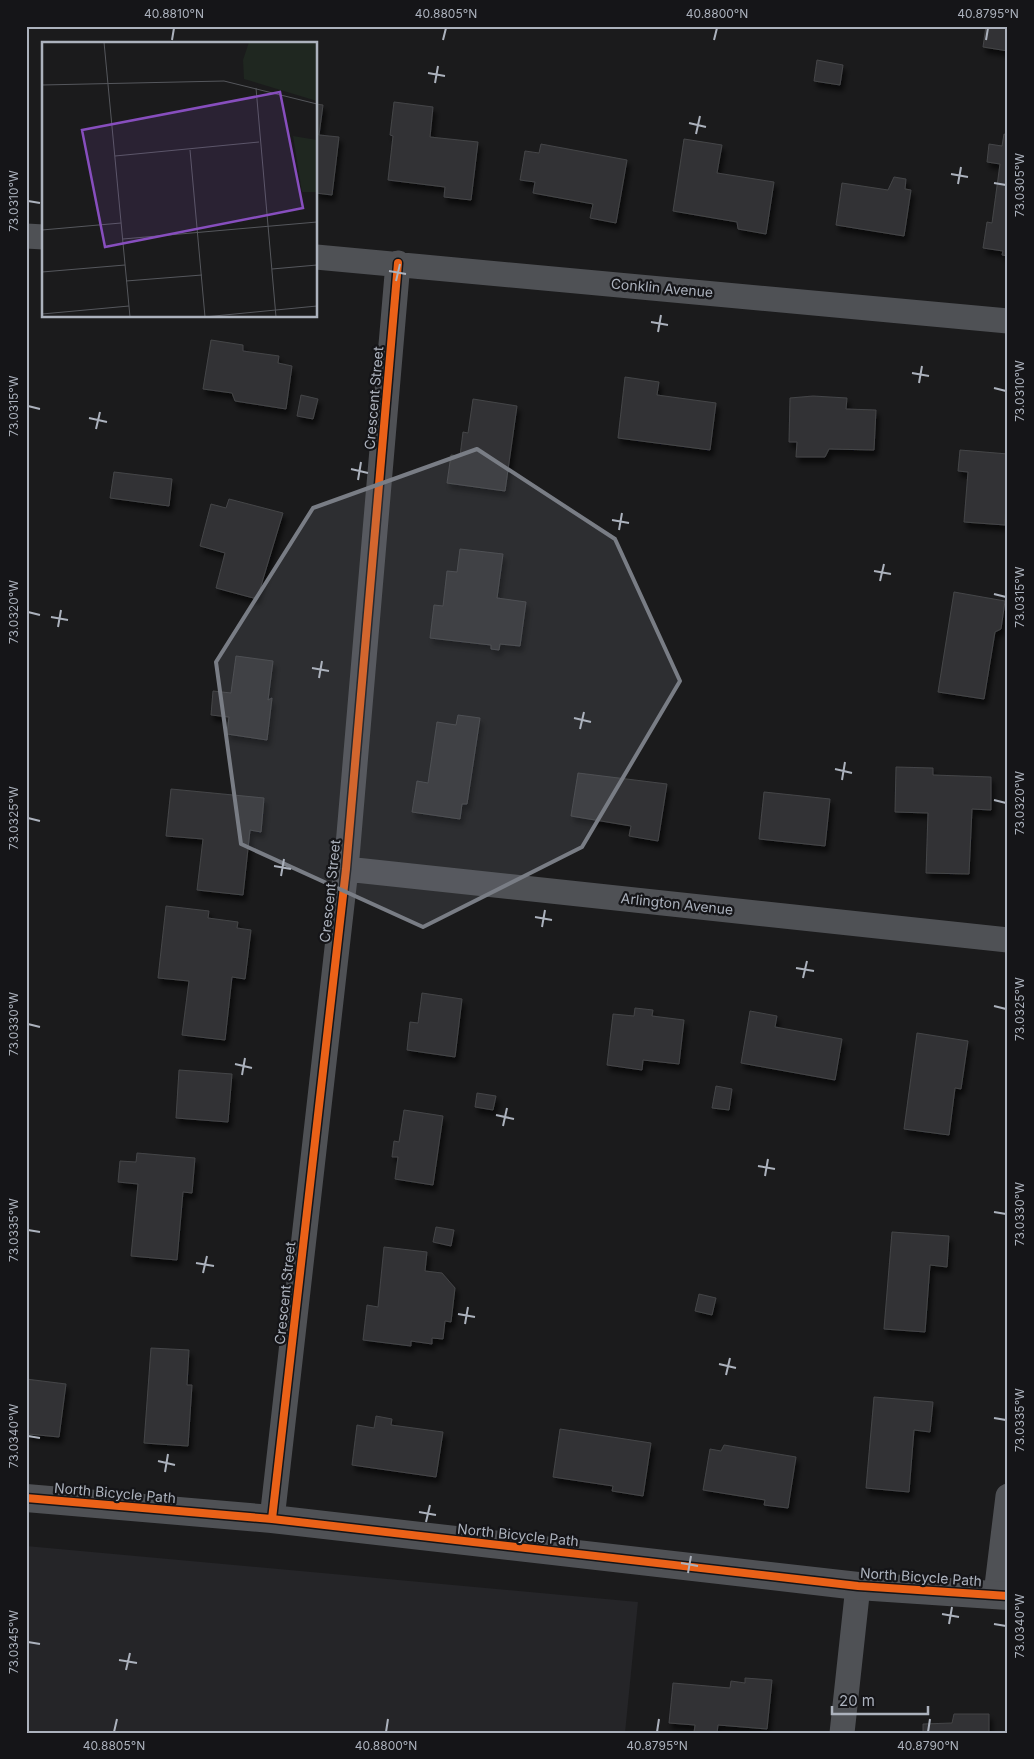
<svg xmlns="http://www.w3.org/2000/svg" width="1034" height="1759" viewBox="0 0 1034 1759" font-family="Inter,sans-serif">
<style>
.built{fill:#252528}
.building{fill:#333334;stroke:#444548;filter:url(#shadow)}
.lines{fill:none;stroke-linecap:round;stroke-linejoin:round}
.minor{stroke:#4f5155;stroke-width:25}
.tertiary{stroke:#4f5155;stroke-width:28}
.cycleway-casing{stroke:#151518;stroke-width:11}
.cycleway{stroke:#ea6118;stroke-width:8}
.marked{fill:#797d85;fill-opacity:0.2;stroke:#797d85;stroke-width:4;stroke-linejoin:round}
.ticks{fill:none;stroke:#acb2bd;stroke-width:2}
.labels{text-anchor:middle;stroke-width:4.5;stroke-linejoin:round;paint-order:stroke}
.street-label{font-size:14px;fill:#acb2bd;stroke:#151518}
.inset-road{fill:none;stroke:#55575c;stroke-width:1}
.view{fill:#874ebe;fill-opacity:0.15;stroke:#874ebe;stroke-width:2.5}
.inset-edge{fill:none;stroke:#acb2bd;stroke-width:2.5}
.neatline{fill:none;stroke:#acb2bd;stroke-width:2}
.ticks-label{font-size:12px;text-anchor:middle;fill:#acb2bd}
</style>
<defs>
<filter id="shadow"><feDropShadow dx="3" dy="5.5" stdDeviation="2.5" flood-color="#0009"/></filter>
</defs>
<rect width="100%" height="100%" fill="#1b1b1c"/>
<path class="built" d="M26,1546L638,1602L625,1733H26Z"/>
<path class="building" d="M986,26H1008V51L983,47Z
M817,60L843,65L840,85L814,81Z
M394,102L433,107L430,137L478,142L471,200L444,197L445,187L388,180L393,136L390,135Z
M316,104L323,105L319,135L339,137L332,195L316,193Z
M1004,134L1008,135V256L1002,255L1003,251L983,248L987,222L992,223L1000,164L987,162L989,144L1002,146Z
M684,139L722,145L717,173L774,182L766,234L738,229L737,222L673,211Z
M541,144L627,160L616,223L590,218L593,204L533,193L535,182L520,180L525,151L539,153Z
M894,177L906,179L905,189L911,190L904,236L836,225L842,183L888,190Z
M211,340L243,345V351L279,356L278,363L292,366L286,409L235,401L232,393L203,389Z
M625,377L659,382L657,395L716,403L710,450L618,438Z
M301,395L318,399L313,419L297,416Z
M813,396L847,398L846,409L876,410L874,450L829,449L825,457H796L797,442H789L790,398Z
M473,399L517,406L505,491L447,483L451,455L460,456L463,432L468,433Z
M960,450L1008,454L1005,525L964,522L968,472L958,471Z
M114,472L172,479L169,506L110,498Z
M229,499L283,513L257,599L216,588L225,553L200,546L211,504L226,508Z
M460,549L503,554L497,598L526,602L520,646L500,644L499,650L491,649V645L430,638L434,605L443,606L447,571L457,572Z
M954,592L1005,601L1001,629L995,632L984,699L938,692Z
M236,656L273,661L268,700L272,698L267,740L227,734L229,717L211,715L213,691L231,693Z
M458,715L480,718L467,804H462L460,819L412,812L417,781L428,783L437,722L456,725Z
M896,767L933,768V775L991,777V810L972,809L969,874L926,873L928,813L895,812Z
M578,773L667,784L658,841L629,836L631,826L571,816Z
M171,789L264,798L261,832L250,830L243,895L197,890L203,839L166,836Z
M764,792L830,799L825,846L759,839Z
M166,906L209,911L208,918L238,922L237,928L251,930L245,979L232,977L225,1040L182,1035L189,981L158,978Z
M422,993L462,999L455,1057L407,1050L410,1022L418,1023Z
M635,1008L653,1010L652,1016L684,1020L679,1064L643,1060L642,1070L607,1065L613,1014L634,1016Z
M750,1011L777,1016L775,1027L842,1039L835,1080L741,1063Z
M917,1033L968,1041L961,1089L955,1088L949,1135L904,1129Z
M179,1070L232,1074L228,1122L176,1118Z
M716,1086L732,1089L729,1110L712,1108Z
M477,1093L496,1096L493,1110L475,1107Z
M404,1110L443,1116L433,1185L395,1179L398,1157H392L394,1141L399,1142Z
M137,1153L195,1158L192,1193L183,1192L177,1260L131,1256L138,1184L118,1182L120,1161L136,1162Z
M436,1227L454,1230L451,1246L433,1242Z
M892,1232L949,1236L947,1267L930,1265L925,1332L884,1329Z
M384,1247L427,1252L425,1271L442,1273L455,1288L451,1322L445,1321L443,1339L432,1338V1344L411,1341V1346L363,1340L367,1305L378,1307Z
M699,1294L716,1298L712,1315L695,1311Z
M151,1348L189,1350L187,1385H192L188,1446L144,1443Z
M26,1379L66,1384L59,1437L28,1434Z
M874,1397L933,1402L930,1432L914,1430L909,1492L866,1488Z
M376,1416L392,1419L391,1425L443,1432L436,1477L352,1465L357,1425L374,1428Z
M560,1429L651,1443L643,1496L612,1491L613,1486L553,1477Z
M724,1445L796,1457L788,1508L764,1505L765,1500L703,1490L710,1449L721,1451Z
M745,1678L772,1680L767,1729L718,1725L717,1733H694L695,1725L669,1723L673,1683L730,1688L731,1681L745,1683Z
M954,1714H989V1733H923V1724L952,1723Z"/>
<g class="lines">
<path class="minor" d="M26,236L44,237
M316,257L1008,321
M346,869L1008,940
M272,1519L346,869L398,263
M996,1594L1008,1496
M842,1733L858,1586"/>
<path class="tertiary" d="M26,1498L272,1519L858,1586L1008,1596"/>
<defs>
<path id="cycleway" d="M26,1498L272,1519L858,1586L1008,1596
M272,1519L346,869L398,263"/>
</defs>
<use href="#cycleway" class="cycleway-casing"/>
<use href="#cycleway" class="cycleway"/>
</g>
<path class="marked" d="M477,449L615,539L680,681L582,847L423,927L241,844L216,662L313,508Z"/>
<path class="ticks" d="M172,40L174,28M443,40L446,28M714,40L717,28M986,40L988,28M428,73L445,76M435,83L438,66M689,123L706,127M696,134L700,116M951,174L968,177M994,183L1006,185M958,184L961,167M28,201L40,203M389,271L406,274M396,281L400,264M651,322L668,325M658,332L661,315M912,373L929,376M919,383L922,366M994,388L1006,391M28,406L40,409M89,418L107,422M96,429L100,412M351,469L368,473M358,480L361,462M612,520L629,523M619,530L622,513M874,571L891,574M880,581L884,564M994,594L1006,597M28,612L40,615M51,617L68,620M58,627L61,610M312,668L329,671M319,678L322,661M574,718L591,722M580,729L584,712M835,769L852,773M842,780L845,762M994,800L1006,803M28,818L40,821M274,866L291,869M281,876L284,859M535,917L552,920M542,927L545,910M796,968L814,971M803,978L807,961M994,1006L1006,1009M28,1024L40,1027M235,1064L252,1068M242,1075L245,1058M496,1115L514,1119M503,1126L507,1108M758,1166L775,1169M765,1176L768,1159M994,1212L1006,1214M28,1230L40,1232M196,1263L214,1266M203,1273L207,1256M458,1314L475,1317M465,1324L468,1307M719,1364L736,1368M726,1375L730,1358M994,1418L1006,1420M28,1436L40,1438M158,1461L175,1465M165,1472L168,1454M419,1512L436,1515M426,1522L430,1505M681,1563L698,1566M688,1573L691,1556M942,1614L959,1617M949,1624L952,1607M994,1624L1006,1626M28,1642L40,1644M119,1660L137,1663M126,1670L130,1653M114,1732L117,1719M386,1732L388,1719M657,1732L659,1719M928,1732L930,1719"/>
<g class="labels">
<g class="street-label">
<text transform="translate(662 288) rotate(5)" y="5">Conklin Avenue</text>
<text transform="translate(374 398) rotate(-85)" y="5">Crescent Street</text>
<text transform="translate(330 891) rotate(-84)" y="5">Crescent Street</text>
<text transform="translate(677 904) rotate(6)" y="5">Arlington Avenue</text>
<text transform="translate(285 1293) rotate(-84)" y="5">Crescent Street</text>
<text transform="translate(115 1493) rotate(5)" y="5">North Bicycle Path</text>
<text transform="translate(518 1535) rotate(6)" y="5">North Bicycle Path</text>
<text transform="translate(921 1577) rotate(4)" y="5">North Bicycle Path</text>
</g>
</g>
<g transform="translate(42 42)">
<rect width="275" height="275" fill="#1b1b1c"/>
<path d="M207,0H275V59L202,37L201,18ZM251,94L275,98V150H260Z" fill="#1f2720"/>
<path class="inset-road" d="M62,0L88,275M0,43L182,39L275,62M214,46L234,275M148,108L163,275M73,114L217,100M0,188L79,181M81,197L275,180M230,227L275,223M0,230L83,223M84,239L160,233M0,272L87,264M162,275L275,264"/>
<path class="view" d="M238,50L261,166L63,205L40,88Z"/>
<rect width="275" height="275" class="inset-edge"/>
</g>
<rect width="1034" height="1759" fill="none" stroke="#151518" stroke-width="55"/>
<path d="M832 1706v8h96v-8" fill="none" stroke="#acb2bd" stroke-width="2.5"/>
<text x="839" y="1706" font-size="15" fill="#acb2bd" stroke="#151518" stroke-width="4" paint-order="stroke">20 m</text>
<rect x="28" y="28" width="978" height="1704" class="neatline"/>
<g class="ticks-label">
<text x="174" y="18">40.8810°N</text>
<text x="446" y="18">40.8805°N</text>
<text x="717" y="18">40.8800°N</text>
<text x="988" y="18">40.8795°N</text>
<text transform="translate(1020 185) rotate(-90)" y="4">73.0305°W</text>
<text transform="translate(14 201) rotate(-90)" y="4">73.0310°W</text>
<text transform="translate(1020 391) rotate(-90)" y="4">73.0310°W</text>
<text transform="translate(14 406) rotate(-90)" y="4">73.0315°W</text>
<text transform="translate(1020 597) rotate(-90)" y="4">73.0315°W</text>
<text transform="translate(14 612) rotate(-90)" y="4">73.0320°W</text>
<text transform="translate(1020 803) rotate(-90)" y="4">73.0320°W</text>
<text transform="translate(14 818) rotate(-90)" y="4">73.0325°W</text>
<text transform="translate(1020 1009) rotate(-90)" y="4">73.0325°W</text>
<text transform="translate(14 1024) rotate(-90)" y="4">73.0330°W</text>
<text transform="translate(1020 1214) rotate(-90)" y="4">73.0330°W</text>
<text transform="translate(14 1230) rotate(-90)" y="4">73.0335°W</text>
<text transform="translate(1020 1420) rotate(-90)" y="4">73.0335°W</text>
<text transform="translate(14 1436) rotate(-90)" y="4">73.0340°W</text>
<text transform="translate(1020 1626) rotate(-90)" y="4">73.0340°W</text>
<text transform="translate(14 1642) rotate(-90)" y="4">73.0345°W</text>
<text x="114" y="1750">40.8805°N</text>
<text x="386" y="1750">40.8800°N</text>
<text x="657" y="1750">40.8795°N</text>
<text x="928" y="1750">40.8790°N</text>
</g>
</svg>
